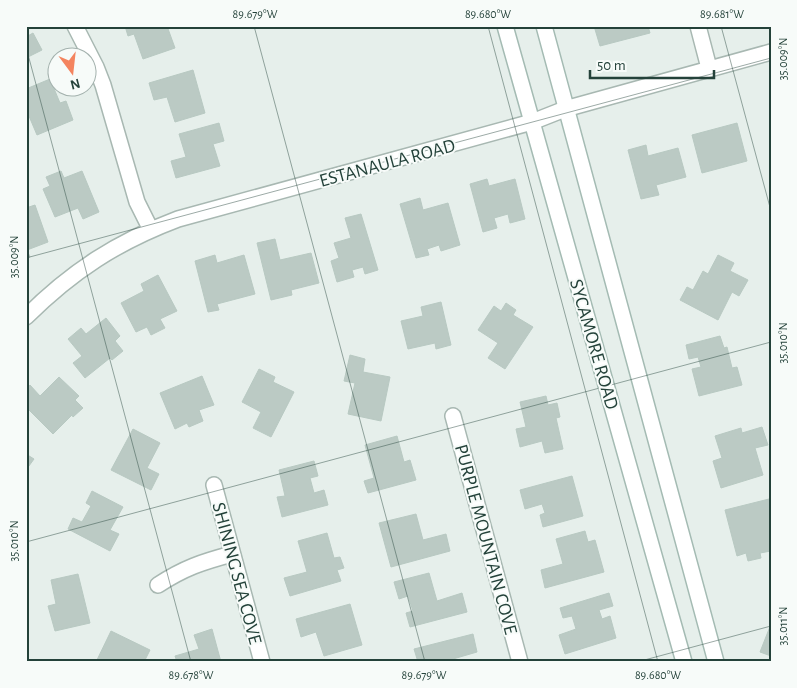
<svg xmlns="http://www.w3.org/2000/svg" width="797" height="688" viewBox="0 0 797 688" font-family="'Alegreya Sans',sans-serif">
<style>
.building{fill:#bbcac4;stroke:#b8c9c2}
.lines{fill:none;stroke-linecap:round;stroke-linejoin:round}
.street-casing{stroke:#a8b8b2;stroke-width:18}
.secondary-casing{stroke:#a4bbb3;stroke-width:18}
.street{stroke:#fff;stroke-width:15}
.secondary{stroke:#fff;stroke-width:15}
.ticks{fill:none;stroke:#24423a;stroke-width:1;stroke-opacity:0.45}
.labels{text-anchor:middle;stroke-width:4;stroke-linejoin:round;paint-order:stroke}
.street-label{font-size:19px;fill:#24423a;stroke:#f7fbf9}
.neatline{fill:none;stroke:#24423a;stroke-width:2}
.ticks-label{font-size:12px;text-anchor:middle;fill:#24423a}
</style>
<rect width="100%" height="100%" fill="#e6efeb"/>
<path class="building" d="M125,26H167L175,48L143,59L134,34L128,36Z
M594,26H648L650,33L600,46Z
M33,33L42,50L26,58V37Z
M193,70L205,113L175,122L167,97L154,100L149,83Z
M50,79L60,103L66,101L73,120L37,135L26,109V89Z
M219,123L224,141L213,144L220,166L176,178L171,161L186,157L179,134Z
M737,123L747,161L702,173L692,135Z
M646,145L648,156L678,148L686,177L656,185L659,195L641,199L628,150Z
M61,171L64,178L82,171L99,212L83,219L78,208L55,217L43,189L50,186L46,177Z
M487,179L489,186L515,179L525,219L510,223L508,214L494,218L497,228L483,232L470,184Z
M420,198L423,210L448,203L460,245L441,251L439,245L427,249L429,255L416,258L400,204Z
M35,205L48,242L27,250L30,257L26,258V208Z
M361,214L378,270L365,274L363,267L352,270L354,277L337,282L331,261L339,258L334,243L351,238L345,218Z
M275,239L280,260L311,253L319,283L291,290L292,295L271,300L257,243Z
M215,255L217,263L244,255L255,294L217,304L219,310L208,312L195,261Z
M718,255L734,263L730,271L748,280L739,296L732,292L718,320L680,300L687,287L693,290L703,271L708,274Z
M158,275L177,311L160,319L165,328L151,335L147,327L136,332L121,303L144,291L141,284Z
M441,302L451,345L436,349L435,343L408,349L401,321L423,316L421,307Z
M506,303L516,310L513,315L533,327L505,369L488,358L498,343L478,330L494,306L501,311Z
M106,318L120,336L115,341L123,351L112,360L110,358L85,378L73,363L82,356L68,339L81,328L86,334Z
M720,336L724,348L727,347L732,368L737,367L742,385L699,396L692,369L701,367L698,357L689,359L686,345Z
M350,355L365,359L363,372L390,377L381,421L348,414L355,383L344,381Z
M259,369L275,377L273,382L294,392L271,437L253,428L261,412L242,402Z
M202,376L214,405L199,410L203,421L189,427L187,423L175,429L160,393Z
M59,377L79,396L75,400L83,408L73,417L72,415L53,434L26,407V389L30,385L40,396Z
M546,396L548,405L557,403L560,417L556,418L563,449L545,453L542,441L520,447L516,429L526,427L520,402Z
M762,427L768,445L755,448L763,475L721,488L713,461L722,458L715,436L741,428L742,433Z
M133,429L160,443L147,468L159,474L151,490L111,470Z
M397,436L404,462L410,460L416,480L368,493L364,481L374,478L365,445Z
M26,454L34,459L26,470Z
M314,461L318,476L310,478L314,493L324,490L328,505L282,517L277,497L285,496L279,470Z
M572,476L583,516L543,527L540,515L545,513L542,504L525,509L520,490Z
M92,491L123,507L110,530L119,534L110,551L68,529L73,518L82,522L91,506L86,503Z
M769,499L771,506V551L760,553L761,558L748,561L746,553L737,556L725,510Z
M416,514L423,540L446,534L450,551L391,567L379,523Z
M585,531L588,542L595,540L604,572L545,588L541,570L563,564L556,539Z
M327,533L334,558L340,557L344,568L337,570L341,581L290,596L284,578L307,572L298,541Z
M429,573L437,601L462,593L467,612L410,627L406,613L413,611L408,596L399,599L394,582Z
M78,574L90,623L55,631L48,606L56,604L51,580Z
M609,593L613,606L599,610L602,619L610,616L616,638L565,654L559,635L576,629L572,616L563,618L560,608Z
M350,604L362,645L324,656L316,632L301,637L296,619Z
M771,624V656L760,652Z
M212,629L221,662H177L175,656L199,649L194,635Z
M111,631L150,650L144,662H96Z
M473,634L477,652L453,659L454,662H418L414,649Z"/>
<g class="lines">
<defs>
<path id="street" d="M75,26L96,67L103,85L137,202L151,230
M698,26L709,68
M26,317C72,271 117,242 178,219L532,122L565,109L771,52
M453,416L520,662
M214,485L262,662
M158,585C184,568 202,562 232,554"/>
<path id="secondary" d="M505,26L684,662
M544,26L716,662"/>
</defs>
<use href="#street" class="street-casing"/>
<use href="#secondary" class="secondary-casing"/>
<use href="#street" class="street"/>
<use href="#secondary" class="secondary"/>
</g>
<path class="ticks" d="M254,26L425,662M488,26L658,662M721,26L771,211M26,47L191,662M26,258L771,58M26,542L771,342M637,662L771,626"/>
<g class="labels">
<g class="street-label">
<text transform="translate(387 162) rotate(-15)" y="7">ESTANAULA ROAD</text>
<text transform="translate(595 344) rotate(74)" y="7">SYCAMORE ROAD</text>
<text transform="translate(487 539) rotate(75)" y="7">PURPLE MOUNTAIN COVE</text>
<text transform="translate(238 573) rotate(75)" y="7">SHINING SEA COVE</text>
</g>
</g>
<rect width="797" height="688" fill="none" stroke="#f7fbf9" stroke-width="55"/>
<g transform="translate(72 72) rotate(165)"><circle r="24" fill="#f7fbf9" stroke="#a3b1ad"/>
<path d="M0-4L9 19L0 12L-9 19Z" fill="#f4845f"/>
<text y="-8" font-size="14" font-weight="bold" text-anchor="middle" fill="#24423a">N</text>
</g>
<path d="M590 70v8h124v-8" fill="none" stroke="#24423a" stroke-width="2.5"/>
<text x="597" y="70" font-size="15" fill="#24423a" stroke="#f7fbf9" stroke-width="4" paint-order="stroke">50 m</text>
<rect x="28" y="28" width="742" height="632" class="neatline"/>
<g class="ticks-label">
<text x="255" y="18">89.679°W</text>
<text x="488" y="18">89.680°W</text>
<text x="722" y="18">89.681°W</text>
<text transform="translate(783 59) rotate(-90)" y="4">35.009°N</text>
<text transform="translate(14 257) rotate(-90)" y="4">35.009°N</text>
<text transform="translate(783 343) rotate(-90)" y="4">35.010°N</text>
<text transform="translate(14 541) rotate(-90)" y="4">35.010°N</text>
<text transform="translate(783 626) rotate(-90)" y="4">35.011°N</text>
<text x="191" y="679">89.678°W</text>
<text x="424" y="679">89.679°W</text>
<text x="658" y="679">89.680°W</text>
</g>
</svg>
